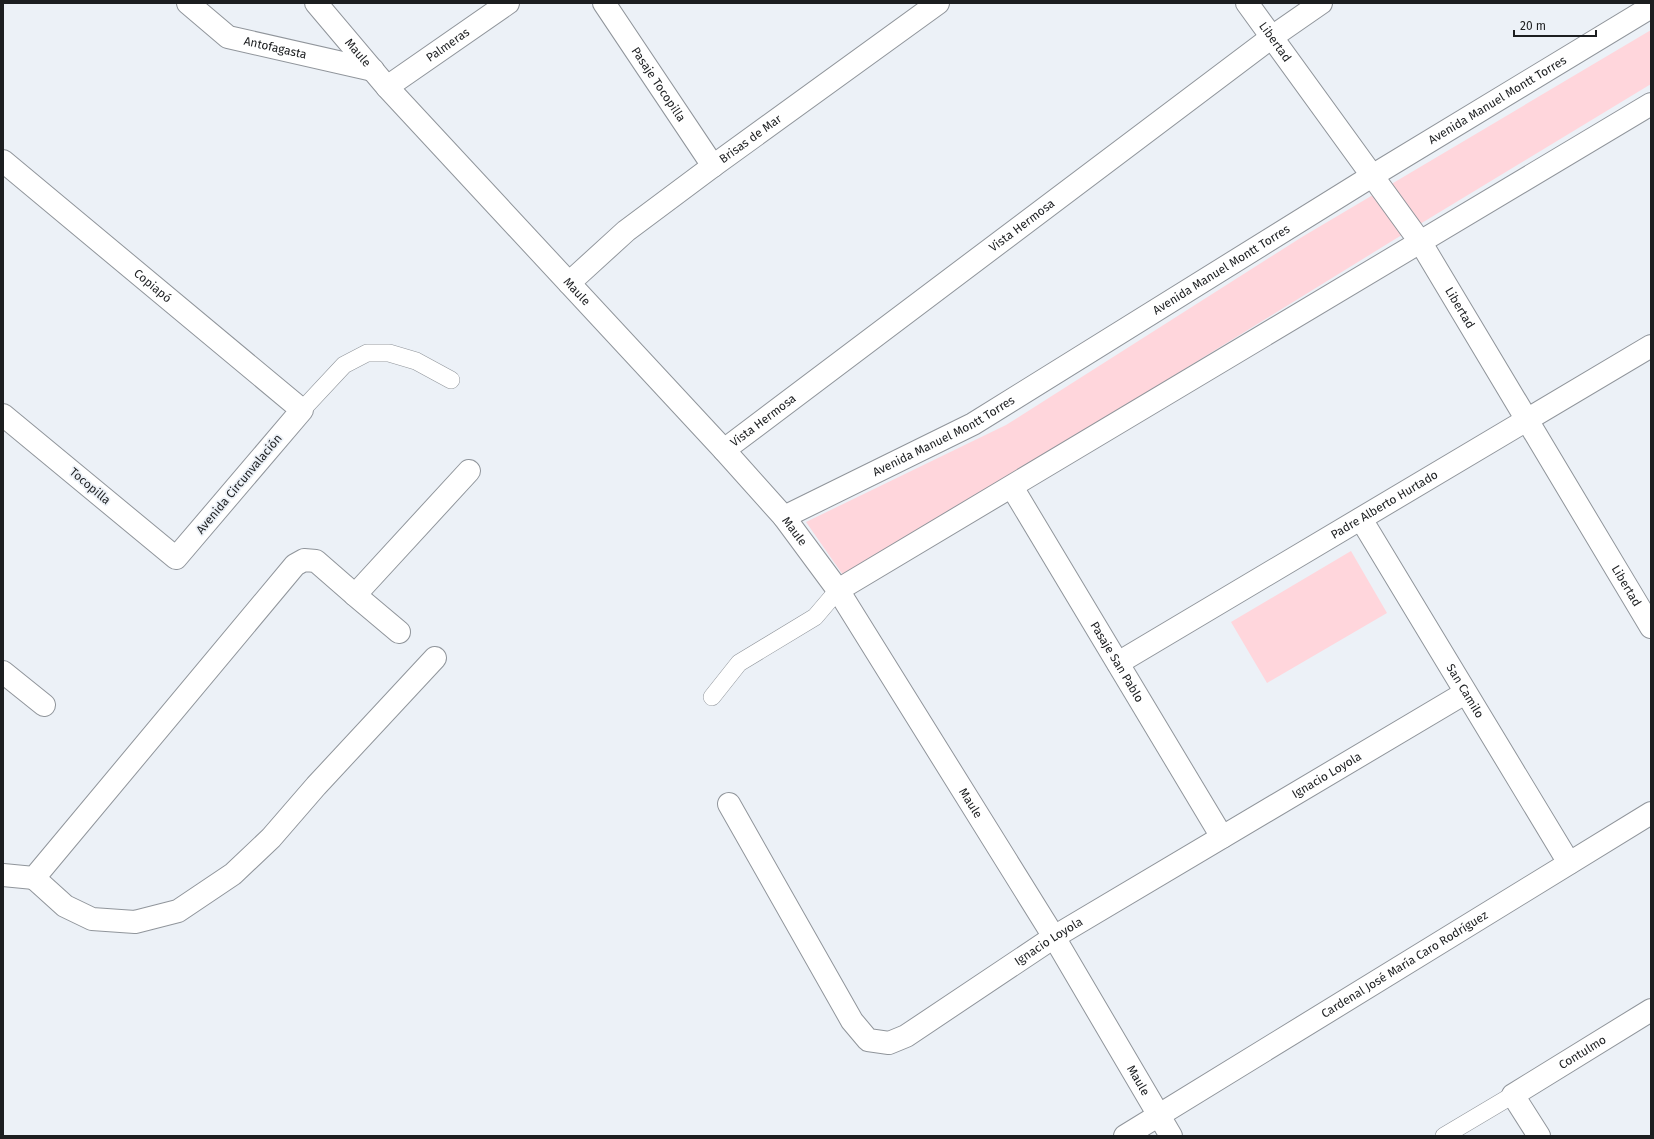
<svg xmlns="http://www.w3.org/2000/svg" width="1654" height="1139" viewBox="0 0 1654 1139" font-family="'Fira Sans',sans-serif">
<style>
.green{fill:#ffd6dc}
.lines{fill:none;stroke-linecap:round;stroke-linejoin:round}
.service-casing{stroke:#90959b;stroke-width:18}
.minor-casing{stroke:#90959b;stroke-width:24}
.tertiary-casing{stroke:#90959b;stroke-width:24}
.service{stroke:#fff;stroke-width:17}
.minor{stroke:#fff;stroke-width:22}
.tertiary{stroke:#fff;stroke-width:22}
.labels{text-anchor:middle;stroke-width:3.5;stroke-linejoin:round;paint-order:stroke}
.street-label{font-size:12px;fill:#1c1e20;stroke:#ecf1f7}
</style>
<rect width="100%" height="100%" fill="#ecf1f7"/>
<path class="green" d="M1651,30V84L1392,241L1068,441L843,575L806,522L1006,425L1302,237Z
M1351,551L1387,613L1267,683L1231,622Z"/>
<g class="lines">
<defs>
<path id="service" d="M302,410L344,365L367,353H389L416,361L451,380
M712,697L739,663L815,617L838,590
M1444,1136L1513,1095"/>
<g id="minor">
<path id="s1" d="M188,3L228,37L373,70"/>
<path id="s2" d="M604,3L713,166"/>
<path id="s3" d="M1247,3L1421,243L1651,627"/>
<path id="s4" d="M387,87L508,3"/>
<path id="s5" d="M3,161L302,410L176,558L3,415"/>
<path id="s6" d="M569,283L626,231L713,166L938,3"/>
<path id="s7" d="M724,450L1272,37L1321,3"/>
<path id="s8" d="M1012,487L1222,837"/>
<path id="s9" d="M1361,519L1569,863"/>
<path id="s10" d="M838,590L1054,937L1171,1136"/>
<path d="M355,595L399,632"/>
<path id="s11" d="M1118,663L1651,346"/>
<path d="M3,672L44,705"/>
<path id="s12" d="M729,804L852,1021L868,1040L889,1043L906,1036L1054,937L1465,693"/>
<path d="M3,875L34,878L295,565L304,560L316,561L355,595L469,471"/>
<path d="M34,878L65,906L92,919L135,922L178,911L233,874L271,838L316,786L435,658"/>
<path id="s13" d="M1125,1136L1651,813"/>
<path id="s14" d="M1539,1136L1513,1095L1651,1010"/>
</g>
<g id="tertiary">
<path id="s15" d="M316,3L387,87L724,450L784,517L838,590L1651,104"/>
<path id="s16" d="M784,517L973,424L1372,176L1651,7"/>
</g>
</defs>
<use href="#service" class="service-casing"/>
<use href="#minor" class="minor-casing"/>
<use href="#tertiary" class="tertiary-casing"/>
<use href="#service" class="service"/>
<use href="#minor" class="minor"/>
<use href="#tertiary" class="tertiary"/>
</g>
<g class="labels">
<g class="street-label">
<text dy="4" stroke="none"><textPath href="#s3" startOffset="48">Libertad</textPath></text>
<text dy="4" stroke="none"><textPath href="#s4" startOffset="74">Palmeras</textPath></text>
<text dy="4" stroke="none"><textPath href="#s1" startOffset="101">Antofagasta</textPath></text>
<text dy="4" stroke="none"><textPath href="#s15" startOffset="65">Maule</textPath></text>
<text dy="4" stroke="none"><textPath href="#s2" startOffset="98">Pasaje Tocopilla</textPath></text>
<text dy="4" stroke="none"><textPath href="#s16" startOffset="827">Avenida Manuel Montt Torres</textPath></text>
<text dy="4" stroke="none"><textPath href="#s6" startOffset="232">Brisas de Mar</textPath></text>
<text dy="4" stroke="none"><textPath href="#s7" startOffset="373">Vista Hermosa</textPath></text>
<text dy="4" stroke="none"><textPath href="#s16" startOffset="503">Avenida Manuel Montt Torres</textPath></text>
<text dy="4" stroke="none"><textPath href="#s5" startOffset="195">Copiapó</textPath></text>
<text dy="4" stroke="none"><textPath href="#s15" startOffset="389">Maule</textPath></text>
<text dy="4" stroke="none"><textPath href="#s3" startOffset="372">Libertad</textPath></text>
<text dy="4" stroke="none"><textPath href="#s7" startOffset="49">Vista Hermosa</textPath></text>
<text dy="4" stroke="none"><textPath href="#s16" startOffset="179">Avenida Manuel Montt Torres</textPath></text>
<text transform="translate(239 484) rotate(-50)" y="4">Avenida Circunvalación</text>
<text transform="translate(90 486) rotate(40)" y="4">Tocopilla</text>
<text dy="4" stroke="none"><textPath href="#s11" startOffset="310">Padre Alberto Hurtado</textPath></text>
<text dy="4" stroke="none"><textPath href="#s15" startOffset="713">Maule</textPath></text>
<text dy="4" stroke="none"><textPath href="#s3" startOffset="696">Libertad</textPath></text>
<text dy="4" stroke="none"><textPath href="#s8" startOffset="204">Pasaje San Pablo</textPath></text>
<text dy="4" stroke="none"><textPath href="#s9" startOffset="201">San Camilo</textPath></text>
<text dy="4" stroke="none"><textPath href="#s12" startOffset="809">Ignacio Loyola</textPath></text>
<text dy="4" stroke="none"><textPath href="#s10" startOffset="251">Maule</textPath></text>
<text dy="4" stroke="none"><textPath href="#s12" startOffset="485">Ignacio Loyola</textPath></text>
<text dy="4" stroke="none"><textPath href="#s13" startOffset="328">Cardenal José María Caro Rodríguez</textPath></text>
<text dy="4" stroke="none"><textPath href="#s14" startOffset="130">Contulmo</textPath></text>
<text dy="4" stroke="none"><textPath href="#s10" startOffset="575">Maule</textPath></text>
</g>
</g>
<rect width="1654" height="1139" fill="none" stroke="#1c1e20" stroke-width="8"/>
<path d="M1514 30v6h82v-6" fill="none" stroke="#1c1e20" stroke-width="2"/>
<text x="1520" y="30" font-size="12" fill="#1c1e20" stroke="#ecf1f7" stroke-width="3" paint-order="stroke">20 m</text>
</svg>
